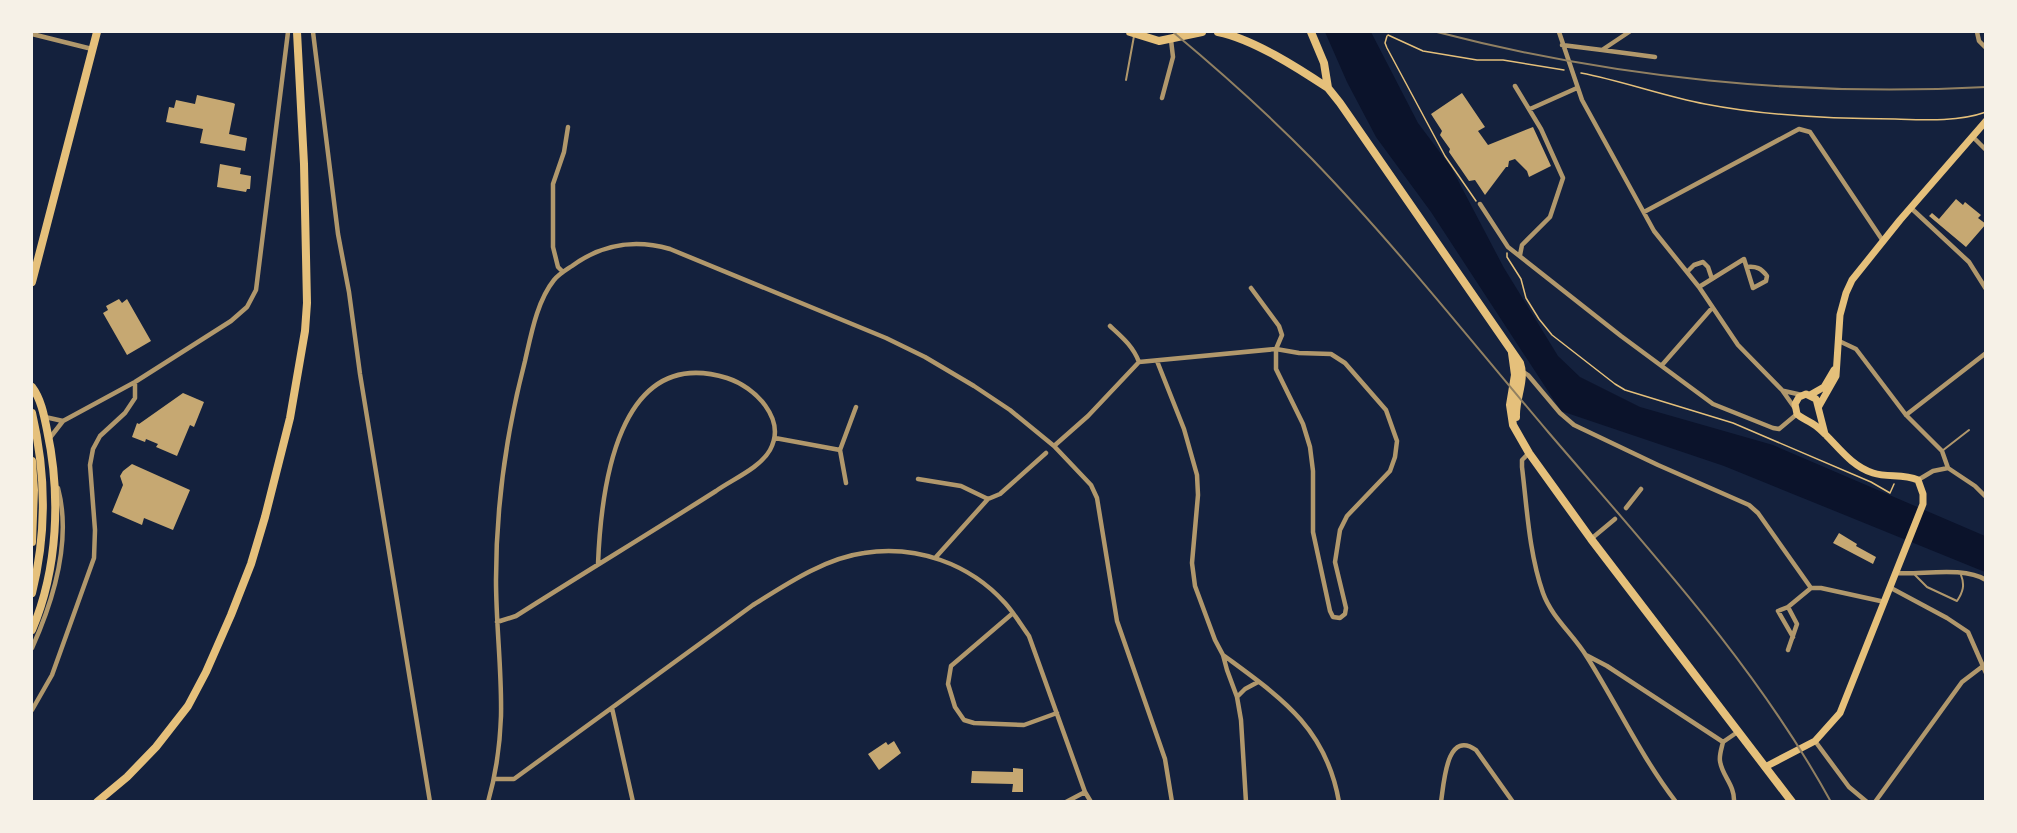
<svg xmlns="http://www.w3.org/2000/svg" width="2017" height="833" viewBox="0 0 2017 833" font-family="'Libre Baskerville',serif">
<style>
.water{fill:#0b132b}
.building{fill:#c6a872}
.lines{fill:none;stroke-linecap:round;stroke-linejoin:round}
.path{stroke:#e5c07b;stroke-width:1.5}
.service{stroke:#b1986c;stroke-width:2}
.minor{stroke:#b1986c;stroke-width:4.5}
.secondary{stroke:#e5c07b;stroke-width:7}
.primary{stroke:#e5c07b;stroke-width:8}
.motorway{stroke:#e5c07b;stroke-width:8}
.rail{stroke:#918062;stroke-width:2}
</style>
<rect width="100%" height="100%" fill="#14213d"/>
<path class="water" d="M1325,32H1371L1418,123L1451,167L1504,268L1558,356L1580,377L1640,407L1773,445L1985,536V572L1724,466L1561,411L1431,212L1376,137L1347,82Z"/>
<path class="building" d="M1462,93L1485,127L1478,131L1488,145L1533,127L1551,166L1529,177L1527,171L1515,159L1509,161L1508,167H1506L1485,195L1475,180L1469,181L1449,152L1450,149L1440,135L1442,131L1431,114Z
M197,95L233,103L235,104L229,134L247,138L245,151L200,143L203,129L166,122L169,107L174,108L176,100L195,104Z
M220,164L241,168L240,174L251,176L250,189H247L246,192L217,187Z
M1956,199L1963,205L1965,202L1981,215L1978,218L1986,224L1966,247L1929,216L1932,213L1939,219Z
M119,299L122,303L127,299L151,341L127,355L103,313L108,310L106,306Z
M183,393L204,402L194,427L190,425L177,456L156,447L158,444L146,439L145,442L132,437L137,423L139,424Z
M132,464L190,490L173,530L144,518L142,525L112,512L123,485L120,476L123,471Z
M1839,533L1857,544L1856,546L1876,557L1873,564L1833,543Z
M894,741L901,753L879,770L868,754L886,742L888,745Z
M1013,768L1023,769V792H1012L1013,784L971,783L972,771L1013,772Z"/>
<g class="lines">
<path class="path" d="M1388,35L1423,51L1477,60H1503L1564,70
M1387,36L1385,43L1387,48L1445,156L1476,201
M1581,73C1623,81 1663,96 1705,104C1767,116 1832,119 1895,119C1924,120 1958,122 1986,112
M1507,253V257L1521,279L1526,298L1539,319L1552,335L1615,384L1625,390L1733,423L1871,482L1890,493L1894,484"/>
<path class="service" d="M1126,80L1134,36
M1942,451L1969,430
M1915,575L1927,587L1957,601C1963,592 1965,585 1961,575"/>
<path class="minor" d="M313,32L338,234L349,292L360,374L430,802
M1559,32L1582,100L1654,231L1699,287L1738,345L1782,390L1794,407
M1977,32L1979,41L1986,48
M32,34L92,49
M1562,45L1602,50L1629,32
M1602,50L1655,57
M1515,86L1541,129L1563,178L1550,217L1522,245L1520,255
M1162,98L1173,57L1171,40
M1530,109L1577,88
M1972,136L1986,150
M1480,204L1508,247L1621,336L1713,404L1773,428L1779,429L1797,414
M1911,208L1969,262L1986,289
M1644,212L1799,129L1810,132L1883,241
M563,272L558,267L553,247V184L564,152L568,127
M1687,272L1694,265L1703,262L1708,267L1712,279
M1699,287L1744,259L1753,288L1766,281L1767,276C1761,268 1756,266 1747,267
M1110,326C1122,337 1133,346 1139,362
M1839,341L1856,349L1906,415L1942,451L1948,468
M1157,361L1184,429L1197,475L1198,495L1192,563L1195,586L1215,640L1223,655L1227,670L1237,697L1241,720L1246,802
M1662,365L1712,308
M1522,371L1528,375L1560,413L1574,425L1658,465L1749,505L1758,513L1811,588
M1784,391L1802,395
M1906,415L1986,353
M45,417L63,421
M775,438L840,450
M49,439L63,421L135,382L231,321L247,307L256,290L288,32
M1054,446L1088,416L1139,362L1276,349L1299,353L1331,354L1345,363L1386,410L1397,441L1395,457L1390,471L1347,516L1340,530L1335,562L1346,608L1345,614L1340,618L1333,617L1330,611L1313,532V471L1310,447L1303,424L1276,369V349L1282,335L1279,326L1251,288
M1529,453L1522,460V467C1527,508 1529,553 1543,593C1552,618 1574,635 1587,657C1618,706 1640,755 1676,802
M1948,468L1975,486L1986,497
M918,479L961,486L988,499L936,557
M1918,480L1933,471L1948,468
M846,483L840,450L856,407
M988,499L1000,494L1046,453
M1626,508L1641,489
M1591,539L1615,519
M1896,573C1922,575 1963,566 1986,580
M1811,588H1821L1885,602
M1891,588L1947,618L1968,632L1986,673
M1788,607L1797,624L1788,650
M1013,613L951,666L948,684L955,707L964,720L974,723L1024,725L1057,713
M497,622L516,616C582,574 650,533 716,491C733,479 760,468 770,450C787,419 755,387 727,378C617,344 601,489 598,564
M1793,637L1778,611L1788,607L1811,588
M32,648C54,599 72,541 58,488
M1223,655C1280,697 1326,727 1339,802
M1586,655L1607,666L1723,742
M1237,697L1245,689L1258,682
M612,708L633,802
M32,710L52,675L94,558L95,530L90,465L93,449L100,436L125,413L135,398V382
M1815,741L1849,787L1867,802
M494,779H514L753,605C785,585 825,558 864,553C916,545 969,563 1005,603C1014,613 1021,625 1029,636L1085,792L1091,802
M488,802C496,774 500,745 501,716C502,671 496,626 496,580C496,505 506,434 525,361C531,335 537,301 554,280C559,274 566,270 572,266C602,244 635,239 670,249L886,338L925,357L974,386L1010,410L1054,446L1091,485L1097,498L1117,621L1165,759L1172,802
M1066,802L1085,792
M1441,802C1444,784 1446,729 1476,750L1513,802
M1734,802C1735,785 1722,776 1720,761C1719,755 1722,747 1723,742L1739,731
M1875,802L1962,682L1983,666"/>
<path class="secondary" d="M1810,395L1824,387L1834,370
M1819,406L1836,376L1840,315L1846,293L1852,280L1900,220L1986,121
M1765,767L1815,741L1840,713L1923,504V494L1918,480C1903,473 1888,478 1873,473C1848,465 1835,441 1816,426C1810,421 1802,419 1797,414L1795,404L1799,397L1806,394L1816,399L1825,434"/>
<path class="primary" d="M1130,32L1159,41L1202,32
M1218,32C1253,39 1298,68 1328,88
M1311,32L1324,63L1328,88L1340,103L1520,363C1526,381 1515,398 1516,417
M32,282L97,32
M1512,353L1515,375L1510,405L1513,425L1529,453L1591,539L1792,802
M97,802L127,777L156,747L188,706L206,672L231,615L251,564L265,517L290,418L305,331L307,303L304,164L297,32"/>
<path class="motorway" d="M32,387C41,399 44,415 47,430C61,495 58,569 32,630
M32,413C46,473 47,533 32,593
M32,461L34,490L32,542"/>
<path class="rail" d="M1173,32C1221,72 1268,114 1312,159C1396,246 1471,341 1549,433C1650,551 1756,665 1831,802
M1437,32C1614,78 1802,97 1986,87"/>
</g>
<rect width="2017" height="833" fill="none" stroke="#f6f1e7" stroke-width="66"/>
</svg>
